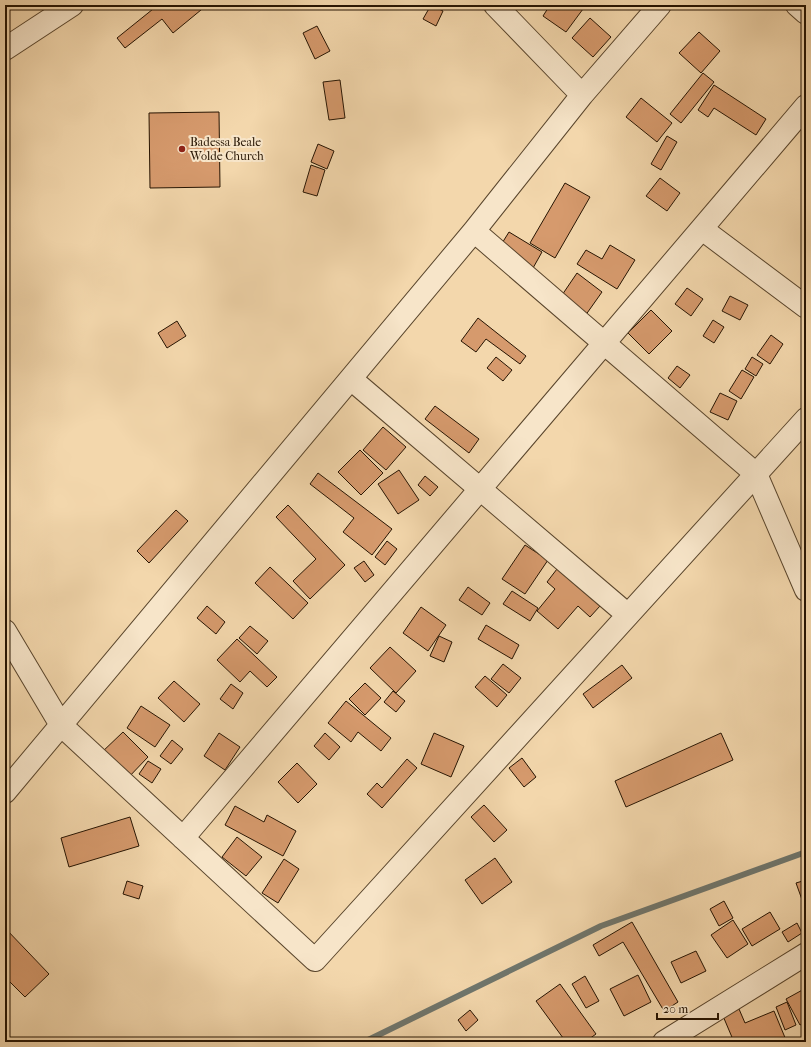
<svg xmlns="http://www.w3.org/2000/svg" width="811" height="1047" viewBox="0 0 811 1047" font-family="'IM FELL French Canon',serif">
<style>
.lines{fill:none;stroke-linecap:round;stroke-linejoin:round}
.stream{stroke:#6f766d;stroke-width:6}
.building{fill:#d69a6d;stroke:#261402}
.minor-casing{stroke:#59452c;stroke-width:24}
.minor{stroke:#f7e5c9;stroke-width:22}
.poi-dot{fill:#8f2418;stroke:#f7e5c9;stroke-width:1.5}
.labels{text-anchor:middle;stroke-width:4;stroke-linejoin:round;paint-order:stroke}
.poi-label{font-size:12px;fill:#261402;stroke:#f7e5c9;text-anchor:start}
</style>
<rect width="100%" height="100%" fill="#f3d7ac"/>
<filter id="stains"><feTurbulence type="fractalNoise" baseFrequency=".005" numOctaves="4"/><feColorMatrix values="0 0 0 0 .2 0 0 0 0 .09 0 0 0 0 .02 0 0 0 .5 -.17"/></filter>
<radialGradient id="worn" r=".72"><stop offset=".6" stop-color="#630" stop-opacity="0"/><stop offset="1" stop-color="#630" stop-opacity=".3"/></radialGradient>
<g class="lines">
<path class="stream" d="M364,1042L601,926L806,852"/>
</g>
<path class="building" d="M158,5H207L173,33L162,19L125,48L117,38Z
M431,5L443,11L436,26L423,19Z
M550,5H578L583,9L566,32L543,16Z
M590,18L611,37L593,57L572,38Z
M317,26L330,51L315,59L303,33Z
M699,32L720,51L701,73L679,53Z
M703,73L714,82L681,123L670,114Z
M340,80L345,118L329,120L323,82Z
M714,85L766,119L756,135L714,108L708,117L698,110Z
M641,98L672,123L657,142L626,117Z
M219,112L220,187L150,188L149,113Z
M667,136L677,142L661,170L651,164Z
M318,144L334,151L327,169L311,162Z
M311,165L325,170L317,196L303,192Z
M660,178L680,193L667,211L646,196Z
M565,183L590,197L555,258L530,243Z
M509,232L542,252L533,268L499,248Z
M610,245L635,260L617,289L577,264L586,250L602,259Z
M577,273L602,292L585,316L560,298Z
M687,288L703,299L691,316L675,304Z
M730,296L748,305L740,320L722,311Z
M651,310L672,331L649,354L628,333Z
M478,318L526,356L520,364L486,339L476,352L461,341Z
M713,320L724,327L714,343L703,336Z
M177,321L186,336L167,348L158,333Z
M771,335L783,344L770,364L757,355Z
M496,357L512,370L503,381L487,368Z
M752,357L763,364L756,376L745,369Z
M677,366L690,375L680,388L668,378Z
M742,370L754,377L741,399L729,391Z
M720,393L737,401L728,420L710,412Z
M435,406L479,439L469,453L425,419Z
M383,427L406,447L386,470L363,450Z
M360,450L383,473L361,495L338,472Z
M399,470L419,500L398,514L378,484Z
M318,473L392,529L372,555L343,532L354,518L310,484Z
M425,476L438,487L430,496L418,485Z
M288,505L345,565L310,599L293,581L316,559L276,517Z
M176,510L188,521L149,563L137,551Z
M387,541L397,549L385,565L375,557Z
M525,545L548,560L525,594L502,579Z
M364,561L374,575L365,582L354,568Z
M270,567L308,603L293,619L255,583Z
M557,569L600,606L590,617L578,606L558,629L537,611L555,589L547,582Z
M468,587L490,603L482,615L459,600Z
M512,591L538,608L530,621L503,604Z
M207,606L225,622L216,634L197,618Z
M421,607L446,625L428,651L403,633Z
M486,625L519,645L512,659L478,639Z
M250,626L268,641L257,654L239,638Z
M439,636L452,642L444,662L430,656Z
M237,639L277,677L267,687L250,671L240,682L217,660Z
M390,647L416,671L396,693L370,668Z
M503,664L521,678L509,693L491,679Z
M622,665L632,678L593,708L583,694Z
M485,676L507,695L497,707L475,687Z
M174,681L200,704L184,722L158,698Z
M365,683L381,698L365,715L349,699Z
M231,684L243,693L233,709L220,699Z
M393,691L405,701L396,712L384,702Z
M346,701L391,738L381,751L358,732L351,742L328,723Z
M141,706L170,725L155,747L127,728Z
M123,732L148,757L126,780L100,754Z
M219,733L240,747L225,770L204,756Z
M325,733L340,747L329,760L314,746Z
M434,733L464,746L451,777L421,764Z
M721,733L733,760L626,807L615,781Z
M172,740L183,749L171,764L160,756Z
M522,758L536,777L524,787L509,768Z
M407,759L417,768L382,808L367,794L377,783L382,788Z
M148,761L161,769L152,783L139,774Z
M297,763L317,784L298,803L278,782Z
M484,805L507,830L494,842L471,817Z
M235,806L264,822L267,815L296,831L283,856L225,825Z
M130,817L139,846L69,867L61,838Z
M237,837L262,857L246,876L222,857Z
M495,858L512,882L482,904L465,880Z
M284,859L299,869L278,903L262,893Z
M806,880V908H805L796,883Z
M127,881L143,886L139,899L123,894Z
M724,901L733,918L719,926L710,909Z
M770,912L780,929L752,946L742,929Z
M733,920L748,944L727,958L711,935Z
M632,922L678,1002L664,1011L623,942L599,956L593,945Z
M797,923L802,933L788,942L782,932Z
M5,928L49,974L25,997L5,977Z
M696,951L706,971L681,983L671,962Z
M638,975L651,1002L624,1016L610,989Z
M585,976L599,1001L586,1008L572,984Z
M560,984L596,1034L585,1042H566L536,1001Z
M806,988V1022L800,1025L786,999Z
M787,1002L796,1025L785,1030L776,1007Z
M739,1009L745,1023L774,1011L786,1040L782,1042H734L723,1016Z
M470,1010L478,1020L466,1031L458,1020Z"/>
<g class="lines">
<defs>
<path id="minor" d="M495,5L582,95
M797,5L806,13
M5,49L72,5
M702,229L806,307
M474,231L756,474L806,590
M351,379L628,615
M5,631L61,725L315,960L806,419
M5,792L474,231L582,95L660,5
M183,838L806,106
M664,1042L806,954"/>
</defs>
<use href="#minor" class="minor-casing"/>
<use href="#minor" class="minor"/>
</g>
<circle class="poi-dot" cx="182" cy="149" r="4"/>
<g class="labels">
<g class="poi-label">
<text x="190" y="146">Badessa Beale<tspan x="190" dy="14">Wolde Church</tspan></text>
</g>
</g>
<rect width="811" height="1047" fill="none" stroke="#f3d7ac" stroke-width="20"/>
<rect x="6" y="6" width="799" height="1035" fill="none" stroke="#261402" stroke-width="2"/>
<rect x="10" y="10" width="791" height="1027" fill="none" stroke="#261402"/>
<path d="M657 1013v6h61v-6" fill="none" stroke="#261402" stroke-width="2"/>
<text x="663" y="1013" font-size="12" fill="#261402" stroke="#f7e5c9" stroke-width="3" paint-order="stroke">20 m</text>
<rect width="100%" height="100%" filter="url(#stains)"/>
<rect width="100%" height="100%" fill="url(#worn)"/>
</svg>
